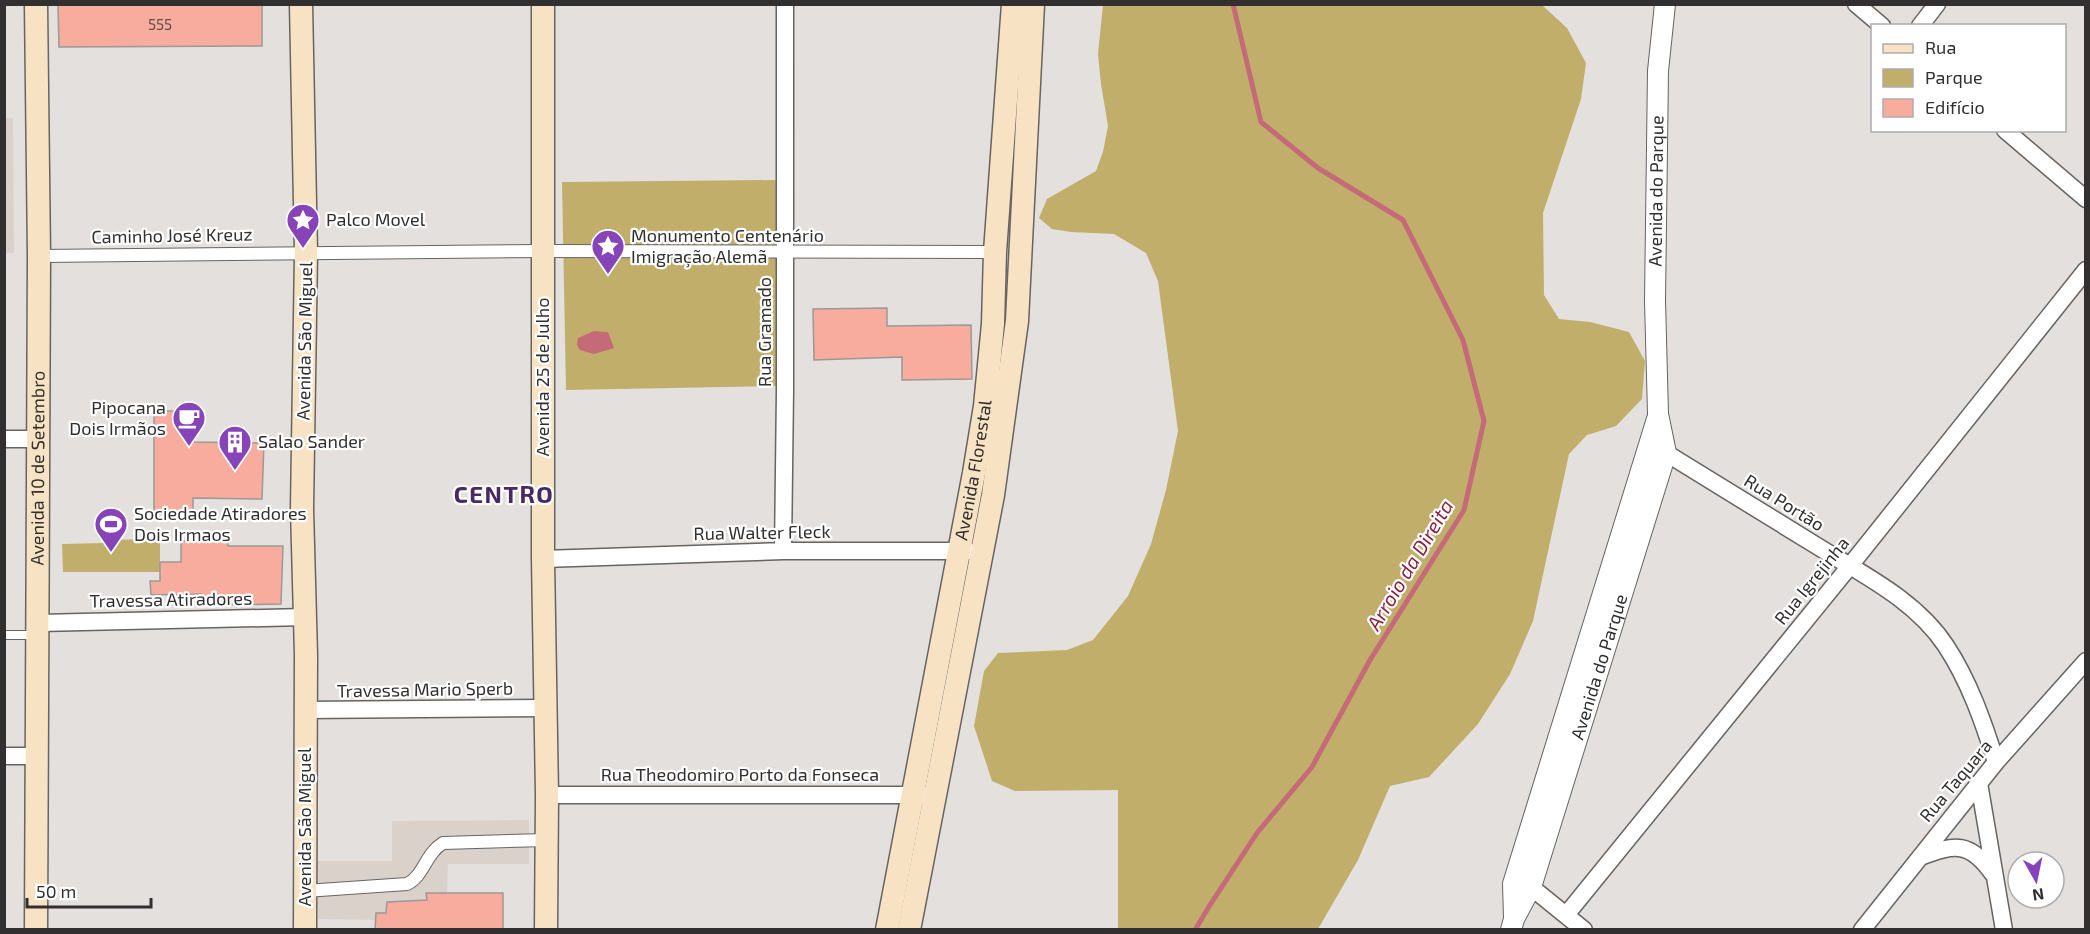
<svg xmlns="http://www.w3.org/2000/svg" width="2090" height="934" viewBox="0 0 2090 934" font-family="'Exo 2',sans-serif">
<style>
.built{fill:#dbd1cb}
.green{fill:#c1ae6b}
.water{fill:#c56a78}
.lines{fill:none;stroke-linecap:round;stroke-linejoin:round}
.stream{stroke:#c56a78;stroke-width:5}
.building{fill:#f8ac9d;stroke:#9c9898;stroke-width:1.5}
.service-casing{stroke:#676462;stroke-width:10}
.pedestrian-casing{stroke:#676462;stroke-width:14}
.minor-casing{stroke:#676462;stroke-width:19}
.tertiary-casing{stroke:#676462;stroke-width:22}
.secondary-casing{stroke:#676462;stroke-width:25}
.service{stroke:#fff;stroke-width:8}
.pedestrian{stroke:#fff;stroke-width:12}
.minor{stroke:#fff;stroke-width:16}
.tertiary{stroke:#fff;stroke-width:20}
.secondary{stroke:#f7e3c4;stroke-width:22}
.labels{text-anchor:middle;stroke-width:4.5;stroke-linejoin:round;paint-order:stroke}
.number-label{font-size:15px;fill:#634e4a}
.street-label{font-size:18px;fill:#312f2f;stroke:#fff}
.poi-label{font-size:18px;fill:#312f2f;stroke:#fff;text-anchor:start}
.water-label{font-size:20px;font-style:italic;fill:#8d1f3c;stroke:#fff}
.district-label{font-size:24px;font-weight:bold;letter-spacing:1.5px;fill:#492961;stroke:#fff}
</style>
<rect width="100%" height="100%" fill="#e3e0de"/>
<path class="built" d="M4,118H13L14,253H5Z
M529,820V864H448L447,893H427V900L387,902L386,913L376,914L375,920L318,919L316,861H392V821Z"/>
<path class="green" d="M1406,4L1408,6L1439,4L1543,6L1567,28L1586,63L1581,99L1543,213L1544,295L1559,319L1590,322L1629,332L1645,361L1642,399L1616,426L1587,435L1569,454L1533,621L1510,674L1478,724L1429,777L1390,786L1358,860L1318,929H1118V790L1015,791L992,781L974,726L984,671L998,653L1067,650L1093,640L1128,596L1151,544L1166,490L1178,431L1158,281L1146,253L1114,234L1071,232L1052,229L1039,218L1047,199L1096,171L1103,152L1108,126L1101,84L1098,54L1103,5Z
M777,180L779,386L566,390L562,182Z
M160,539V572H63L62,544L105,543L106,540Z"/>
<path class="water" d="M594,331L608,332L614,348L594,354L580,350L577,345L578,338Z"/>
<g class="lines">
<path class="stream" d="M1195,930L1210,905L1257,833L1312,767L1370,660L1464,510L1484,421L1463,340L1403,220L1318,168L1261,122L1233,4"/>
</g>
<path class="building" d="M58,4H262V46L59,47Z
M887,308V326L971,325L972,379L902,380V357L814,360L813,309Z
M154,411H194V442L264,443L262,499L193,498V513L154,514Z
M181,541H228V546H283L281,604L213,605V597H201V594L151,595L150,581H160V562H181Z
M426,893H503V930H375L376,913H386L387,902L427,900Z"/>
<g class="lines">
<defs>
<path id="service" d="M4,635H35"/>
<path id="pedestrian" d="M39,256L543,251L995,252
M305,891L407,884C424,876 425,854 443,843L546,840"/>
<path id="minor" d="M1856,4L1882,26
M1920,26L1937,4
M2005,130L2086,199
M4,439H37
M1666,453C1717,484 1767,515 1817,546C1862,574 1916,600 1946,646C1969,681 1983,721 1996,762
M783,551L785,390V4
M543,559L783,551H968
M39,623L305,617
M305,710L545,708
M4,756H38
M1979,783L2004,930
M547,795H924
M1920,857C1955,844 1970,841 1993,874
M1531,887L1584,930
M1566,915L1849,567L2086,270
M1862,930L1996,762L2086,661"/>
<g id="tertiary">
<path d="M1514,917L1513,884L1657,419"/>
<path id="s1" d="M1511,930L1514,919L1531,887L1666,453L1658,414L1655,301L1658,71L1665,4"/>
</g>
<g id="secondary">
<path d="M301,4L306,253L302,509L306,655L305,930"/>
<path d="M543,4V559L547,795L546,930"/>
<path id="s2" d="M36,930L39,256L36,4"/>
<path id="s3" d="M887,930L974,473L985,406L993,324L995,252L1013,4"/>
<path d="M909,930L993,495L1017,321L1033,4"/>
</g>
</defs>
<use href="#service" class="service-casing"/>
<use href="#pedestrian" class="pedestrian-casing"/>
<use href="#minor" class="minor-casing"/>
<use href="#tertiary" class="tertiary-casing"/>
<use href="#secondary" class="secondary-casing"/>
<use href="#service" class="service"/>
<use href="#pedestrian" class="pedestrian"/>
<use href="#minor" class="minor"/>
<use href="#tertiary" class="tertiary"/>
<use href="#secondary" class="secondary"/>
</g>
<defs>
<symbol id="sight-pin" viewBox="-11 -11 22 30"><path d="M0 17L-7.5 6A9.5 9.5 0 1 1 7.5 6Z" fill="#8744b8" stroke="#fff"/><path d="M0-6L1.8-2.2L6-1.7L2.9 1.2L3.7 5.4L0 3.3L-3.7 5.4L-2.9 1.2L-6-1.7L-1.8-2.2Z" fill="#fff"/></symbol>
<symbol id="cafe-pin" viewBox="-11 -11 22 30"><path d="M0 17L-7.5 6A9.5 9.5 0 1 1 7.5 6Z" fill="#8744b8" stroke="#fff"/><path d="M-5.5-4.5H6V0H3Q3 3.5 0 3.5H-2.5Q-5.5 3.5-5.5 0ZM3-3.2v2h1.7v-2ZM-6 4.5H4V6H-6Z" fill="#fff"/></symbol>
<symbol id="building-pin" viewBox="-11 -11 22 30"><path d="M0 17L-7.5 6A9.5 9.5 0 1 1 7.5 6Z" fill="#8744b8" stroke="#fff"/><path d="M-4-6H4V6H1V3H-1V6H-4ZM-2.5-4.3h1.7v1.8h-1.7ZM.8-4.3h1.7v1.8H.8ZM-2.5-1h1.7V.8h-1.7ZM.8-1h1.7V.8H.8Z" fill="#fff"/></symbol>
<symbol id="stadium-pin" viewBox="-11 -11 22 30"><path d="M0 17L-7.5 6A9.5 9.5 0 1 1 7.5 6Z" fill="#8744b8" stroke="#fff"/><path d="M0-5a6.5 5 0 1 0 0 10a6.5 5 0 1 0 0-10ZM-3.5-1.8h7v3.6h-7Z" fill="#fff"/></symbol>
</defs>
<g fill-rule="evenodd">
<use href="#sight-pin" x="284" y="201" width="38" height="52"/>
<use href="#sight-pin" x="589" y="227" width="38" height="52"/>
<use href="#cafe-pin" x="170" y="399" width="38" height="52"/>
<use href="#building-pin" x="216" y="423" width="38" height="52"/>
<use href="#stadium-pin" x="92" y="505" width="38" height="52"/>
</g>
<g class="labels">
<g class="number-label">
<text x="160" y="30">555</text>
</g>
<g class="street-label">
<text dy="6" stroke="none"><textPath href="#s1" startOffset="765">Avenida do Parque</textPath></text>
<text transform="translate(172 236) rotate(-1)" y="6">Caminho José Kreuz</text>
<text transform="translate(765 332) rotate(-90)" y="6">Rua Gramado</text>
<text transform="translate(305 341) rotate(-89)" y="6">Avenida São Miguel</text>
<text transform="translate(543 377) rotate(-90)" y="6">Avenida 25 de Julho</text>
<text dy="6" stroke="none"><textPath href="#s2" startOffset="462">Avenida 10 de Setembro</textPath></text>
<text dy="6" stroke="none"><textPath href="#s3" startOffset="468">Avenida Florestal</textPath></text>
<text transform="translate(1784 503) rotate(32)" y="6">Rua Portão</text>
<text transform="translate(762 533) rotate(-1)" y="6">Rua Walter Fleck</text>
<text transform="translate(1812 581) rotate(-51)" y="6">Rua Igrejinha</text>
<text transform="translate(171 600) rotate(-1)" y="6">Travessa Atiradores</text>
<text dy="6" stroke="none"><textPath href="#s1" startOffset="278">Avenida do Parque</textPath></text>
<text transform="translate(425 690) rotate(-1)" y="6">Travessa Mario Sperb</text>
<text x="740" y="781">Rua Theodomiro Porto da Fonseca</text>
<text transform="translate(1956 781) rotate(-50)" y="6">Rua Taquara</text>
<text transform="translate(305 827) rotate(-90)" y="6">Avenida São Miguel</text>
</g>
<g class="poi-label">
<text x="326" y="226">Palco Movel</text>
<text x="631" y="242">Monumento Centenário<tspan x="631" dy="21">Imigração Alemã</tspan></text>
<text x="166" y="414" text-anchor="end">Pipocana<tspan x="166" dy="21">Dois Irmãos</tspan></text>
<text x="258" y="448">Salao Sander</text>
<text x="134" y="520">Sociedade Atiradores<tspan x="134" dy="21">Dois Irmaos</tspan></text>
</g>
<g class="water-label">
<text transform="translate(1410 565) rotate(-59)" y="7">Arroio da Direita</text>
</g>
<g class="district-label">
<text x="504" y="503">CENTRO</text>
</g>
</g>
<rect width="2090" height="934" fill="none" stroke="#312f2f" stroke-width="12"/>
<rect x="1871" y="24" width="195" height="108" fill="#ffffff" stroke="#adacac" stroke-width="1.5"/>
<rect x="1883" y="44" width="30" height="9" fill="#f7e3c4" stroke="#adacac" stroke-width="1.5"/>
<text x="1925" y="54" font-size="18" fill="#312f2f">Rua</text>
<rect x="1883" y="69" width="30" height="18" fill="#c1ae6b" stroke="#adacac" stroke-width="1.5"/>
<text x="1925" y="84" font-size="18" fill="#312f2f">Parque</text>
<rect x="1883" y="99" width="30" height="18" fill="#f8ac9d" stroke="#adacac" stroke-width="1.5"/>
<text x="1925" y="114" font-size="18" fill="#312f2f">Edifício</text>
<g transform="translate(2036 880) rotate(171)"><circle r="28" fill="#ffffff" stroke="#adacac" stroke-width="1.5"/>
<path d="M0-4.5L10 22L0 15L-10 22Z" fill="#8744b8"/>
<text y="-9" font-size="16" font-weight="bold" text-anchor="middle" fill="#312f2f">N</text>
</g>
<path d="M27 898v9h124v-9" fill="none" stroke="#312f2f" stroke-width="3"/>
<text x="36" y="898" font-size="18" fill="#312f2f" stroke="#ffffff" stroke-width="4.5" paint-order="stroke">50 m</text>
</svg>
